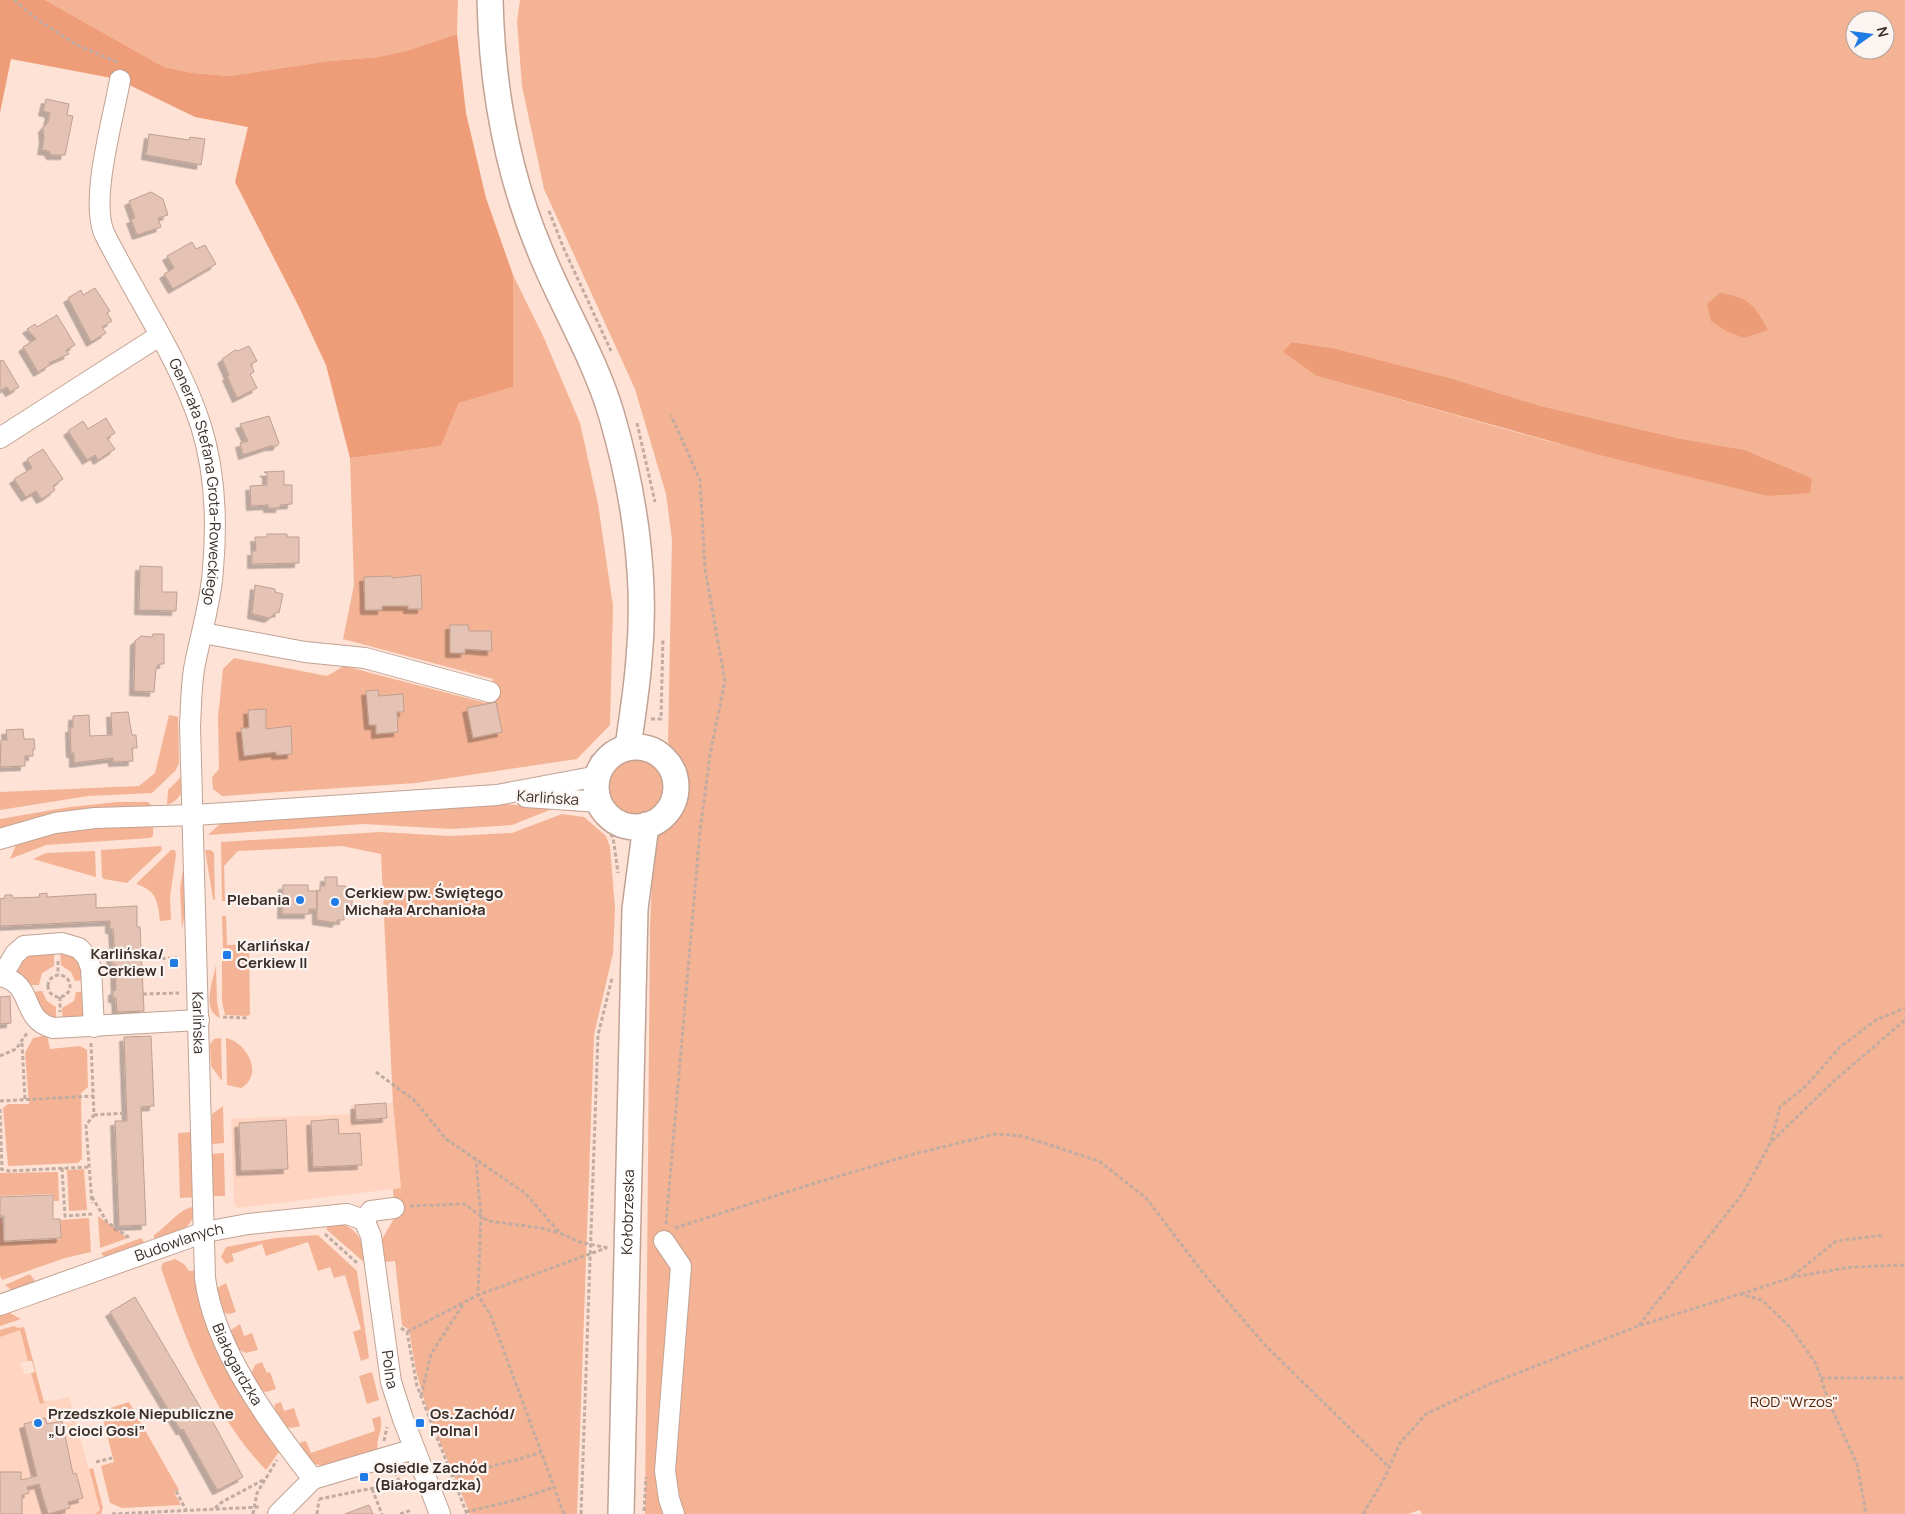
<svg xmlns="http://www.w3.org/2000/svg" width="1905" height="1514" viewBox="0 0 1905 1514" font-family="Manrope,sans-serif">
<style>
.built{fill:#ffd5c2}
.green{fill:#f4b394;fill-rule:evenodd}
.forest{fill:#ee9d78}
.water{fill:#ec9c76}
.building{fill:#e5c3b4;stroke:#bf9f90;filter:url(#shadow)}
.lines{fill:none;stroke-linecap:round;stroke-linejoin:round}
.minor-casing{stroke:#c3a293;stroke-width:22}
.major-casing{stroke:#c3a293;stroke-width:28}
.path{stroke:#c2aba1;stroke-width:3;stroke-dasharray:4 2.5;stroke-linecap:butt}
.minor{stroke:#fff;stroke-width:20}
.major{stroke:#fff;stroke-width:25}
.poi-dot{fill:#217be5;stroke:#fbf4f1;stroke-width:2}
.labels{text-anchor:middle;stroke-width:4.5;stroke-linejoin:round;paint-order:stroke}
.street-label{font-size:15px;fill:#3b2e28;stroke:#fbf4f1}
.poi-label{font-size:15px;font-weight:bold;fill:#3b2e28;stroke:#fbf4f1;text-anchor:start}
.park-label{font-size:15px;fill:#542306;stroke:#fbf4f1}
</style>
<defs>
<filter id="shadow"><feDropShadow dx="-4.5" dy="4.5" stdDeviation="0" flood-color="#0004"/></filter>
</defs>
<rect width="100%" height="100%" fill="#fde2d5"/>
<path class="built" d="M393,1103L401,1188L238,1208L234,1204L231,1119L352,1114L351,1105Z
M20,1329L28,1361L21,1363L24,1374L31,1373L40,1404L69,1397L100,1510L95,1514H0V1337Z"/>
<path class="green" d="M45,0H458L457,34L406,51L378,57L329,61L229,76L193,73L164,67Z
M520,0H1905V1514H1422L1420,1510L1408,1514H645L650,927L654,836C695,807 691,782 668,742L672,540L666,494L635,389L544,189L522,86L517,21ZM1855,20H1885V50H1855ZM1292,342L1333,348L1450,378L1541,406L1677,438L1745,450L1812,478L1767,496L1544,440L1317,376Z
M513,275L544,338L580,423L598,504L613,606L610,725L577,759L416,783L222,796L213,789L212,777L219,769L218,717L223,669L234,658L327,676L344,666L486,703L493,679L343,639L354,585L350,458L441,446L459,403L513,387Z
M169,715L178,717L179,763L176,770L152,793L88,796L0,810V792L139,786L155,773Z
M608 786a28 28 0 1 1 56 0a28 28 0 1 1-56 0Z
M182,776C184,790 182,799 167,805L168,790Z
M118,802H148L152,806L0,830V819L70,807Z
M496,803L552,809L512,825L451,829L364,824L208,835L221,823Z
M562,814L584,817L606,836L610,847L615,908L613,953L594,1035L577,1514H470L428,1413L416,1371L409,1330L402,1325L395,1261L384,1262L382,1239L395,1217L393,1189L401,1188L393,1103L381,854L342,846L238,851L224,866L225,901H222L221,842L380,832L450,836L512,833Z
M153,825V836L150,838L46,845L10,859L16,845L57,832L86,828Z
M161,846L162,850L127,883L104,879L102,877L101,850Z
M171,850H175L176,855L170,897L171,920L160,921C158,901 156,890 136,884Z
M205,850H211L214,853L215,900L213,899Z
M95,851L96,877L33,859L46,853Z
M186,853L188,896L182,929L180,888Z
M222,916H226L227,945L249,944L250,1014L248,1016L225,1015L222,1001V961L229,960V948H223Z
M54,947V966L42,973L39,985H27L16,973L20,956Z
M60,947L78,953L87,980L75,981L71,972L61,965Z
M216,965L217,1002L220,1018C201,1010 213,981 216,965Z
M42,991L47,1001L56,1007V1024H52L30,992Z
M88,991L87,1015L63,1025L62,1008L74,1001L76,992Z
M47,1035L50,1049L80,1046L87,1050L88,1087L81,1093L82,1159L78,1163L8,1166L3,1108L8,1104H29L25,1053L33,1038Z
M221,1038L222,1081L211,1066L210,1044L214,1039Z
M226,1038C246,1042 265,1074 241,1088L227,1085Z
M223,1106L224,1143L212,1144V1114Z
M193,1132L195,1197L180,1198L178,1133Z
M224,1153L225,1196H213L212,1154Z
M84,1169L87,1210L69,1211L67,1170Z
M58,1172L59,1201H54L53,1194L0,1196V1173Z
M195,1207C193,1232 175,1233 154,1242V1235C168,1226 180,1207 195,1207Z
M98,1216L128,1238L100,1248Z
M0,1218H2L4,1242L61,1239V1220L89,1218L91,1252L65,1258L2,1280L0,1276Z
M337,1222C359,1228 364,1243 366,1264L327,1230L326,1224Z
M318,1235L357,1271L369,1358L361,1361L353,1332L361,1329L345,1275L334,1278L330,1267L318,1271L308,1242L266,1256L262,1244L232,1254L234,1261L226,1264L221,1257L226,1247L276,1238Z
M141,1238L146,1245L105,1258L101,1253Z
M175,1259L184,1264L189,1271L198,1270L281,1449L266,1470C212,1414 186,1340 161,1268L163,1263Z
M30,1274L36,1283L13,1291L5,1285Z
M226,1283L236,1312L229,1314L222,1312L217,1288Z
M0,1313H10L21,1319L0,1326Z
M240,1324L244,1336L252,1333L258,1350L246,1353L236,1348L230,1334L231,1330Z
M14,1326L18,1328L24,1327L44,1402L55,1400L40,1404L31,1373L35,1372L32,1361H28L20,1330L0,1337V1330Z
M262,1362L267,1373L270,1372L276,1389L266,1392L260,1390L251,1374L255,1365Z
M372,1372L379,1400L367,1404L359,1376Z
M129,1402L179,1490L174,1492L181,1505L122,1508L110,1503L101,1466L114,1462L101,1411Z
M281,1402L284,1411L294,1408L300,1426C283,1431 283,1425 274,1411L275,1404Z
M380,1416C384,1431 375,1438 378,1452L324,1466L311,1463L299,1446L301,1442L306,1441L311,1453L375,1431L372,1419Z
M93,1468L103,1508L101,1514H95L100,1510L89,1469Z"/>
<path class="forest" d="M0,0H45L164,67L193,73L229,76L329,61L378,57L406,51L457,34L466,113L486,198L513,275V387L459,403L441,446L350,458L326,365L299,307L235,182L248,127L195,117L117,79L11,59L0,113Z"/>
<path class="water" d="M1720,293C1748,297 1755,305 1768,330L1744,338L1726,331L1711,321L1707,304Z
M1292,342L1333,348L1450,378L1541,406L1677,438L1745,450L1812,478L1810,493L1767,496L1600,455L1317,376L1283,352Z"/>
<path class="building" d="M46,99L69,104L67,115L73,116L65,155H51L49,151L42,150L44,139L43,128L48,122L50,113L43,111Z
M149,134L189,140L190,137L205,139L201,165L146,155Z
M151,192L163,199L168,215L158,218L161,227L137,235L131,219L135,218L129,201Z
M192,242L196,249L205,245L216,264L173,289L164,274L174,268L167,256Z
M95,288L110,311L107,313L112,321L102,327L106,333L91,342L68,298L81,290L83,295Z
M57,315L75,345L66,350L69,354L49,363L50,365L38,372L23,347L36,339L27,329L35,324L37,327Z
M249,346L257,361L251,364L254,372L250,374L257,388L237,398L227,376L229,375L222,359L235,350L238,351Z
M3,360L19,387L10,392L7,387L0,391V361Z
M269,416L279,443L277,446H270L243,455L240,443L248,441L240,424Z
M106,418L115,433L107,438L115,449L98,460L95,455L87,460L68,431L83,421L88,429Z
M43,449L63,479L53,486L55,490L47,496L41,499L36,491L26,497L14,479L32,468L27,459Z
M284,471V485H292V504L280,505V508H268V505L251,506L250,486L267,485V473L264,472Z
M267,534H287V537H299V563L252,564V551H256L255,537H267Z
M140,566L162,567V592H177L176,611L139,610Z
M421,575L422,609H408V606H382V610H365L364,577L392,576V578Z
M255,585L275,589V592L283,594L279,613L277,612L269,618L252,614Z
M450,625H468L469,631H491L492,651L465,649V653H450Z
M153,634H164V664H159L156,669L154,692L134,691L135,641L141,636L152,637Z
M378,690L379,696L403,694L404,712H397L398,732L376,734V725H369L366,691Z
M496,702L502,732L473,738L467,708Z
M266,709V729L291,726L292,754L276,755V752L244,756L241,728H249L248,710Z
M128,712L132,735H136L137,748H132L133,761L113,762V758L74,763V753H71L70,728H73V716L89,715L90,736L112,735L111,713Z
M23,729L24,739H34L35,749H33V756H25V766L0,767L1,740H7L6,730Z
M325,877H337V886H346V894H352V910H344V920H337V923L317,920V891H320V886H325Z
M283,885H308V891H317V909H309V914H282Z
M47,893V897L96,894V908L137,906V927H140L144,1011L117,1012L116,998H113V991L116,990L115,964H112L111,956H115L113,929H110V921L0,926V899L5,898V895H12L13,898L40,897L39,894Z
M10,996L11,1023L0,1024V997Z
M151,1036L154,1106L141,1107L146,1225L119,1226L115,1121H127L124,1037Z
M386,1103L387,1118L356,1120L355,1105Z
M338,1119L339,1134L360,1133L362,1165L313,1167L311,1121Z
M286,1120L288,1169L241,1171L239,1123Z
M53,1195V1219H60L61,1238L4,1241V1216H0V1197Z
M135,1297L206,1417L209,1415L243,1477L220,1489L217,1490L183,1429L181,1431L110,1312Z
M45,1418L47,1424L62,1421L73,1474L76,1473L83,1498L68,1502L70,1508L48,1514L39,1484L27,1487L29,1493L22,1495V1514H0V1472H21V1480L37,1476L24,1424Z
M369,1505L373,1514H345Z"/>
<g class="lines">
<defs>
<g id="minor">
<path id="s1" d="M120,80C113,120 90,198 104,233C136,297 179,358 201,426C215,471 217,523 213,569C211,603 200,636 194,669C191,688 191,707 190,726L205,1278C214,1349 270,1424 313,1479L414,1449"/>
<path d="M0,438L159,336"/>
<path d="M203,633L305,652L365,658L490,692"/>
<path d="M526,797L600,802"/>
<path d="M0,839L55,823L95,818L194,815L497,795L598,776"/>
<path d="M0,976C36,984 19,1019 53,1028L199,1020"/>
<path d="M2,976L15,954L24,946L62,943L79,948L87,957L91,968L94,1027"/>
<path d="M364,1220L371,1211L394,1208"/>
<path d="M664,1241L681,1266L665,1471L669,1499L674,1514"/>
<path id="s2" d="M0,1305L205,1232L248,1224L347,1214L364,1220L371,1236L391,1382L403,1419L440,1514"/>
<path d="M278,1514L313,1479"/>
</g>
<g id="major">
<path d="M490,0C492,87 507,173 541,253C563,307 594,357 611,413C634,491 647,578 639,659C637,688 632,718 628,747"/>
<circle cx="636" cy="787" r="40"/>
<path id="s3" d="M621,1514L635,909L646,825"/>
</g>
</defs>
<use href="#minor" class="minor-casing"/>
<use href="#major" class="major-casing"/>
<path class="path" d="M14,0L38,20L77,45L117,62
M549,211L564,249L611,351
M637,423L655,502
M651,719H661L663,638
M591,758L608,742
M597,820L613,837L618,873
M142,959L177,958
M58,961V975
M48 986a11 11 0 1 1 22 0a11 11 0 1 1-22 0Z
M143,994L179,993
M60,997V1012
M223,1017L248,1018
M22,1043L25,1099
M91,1043L94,1115L86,1125L92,1203
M0,1056L16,1049L27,1033
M376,1072L415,1101L446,1139L525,1193L560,1233L579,1242L609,1248
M0,1101L93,1096
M0,1109L2,1170
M94,1115L127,1113
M1771,1141L1780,1107L1807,1085L1839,1048L1876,1020L1905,1008
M62,1168L65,1216L92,1214
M0,1169L9,1171L88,1167
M92,1197L107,1222L131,1239
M410,1206L464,1204L488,1221L542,1228L559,1233
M666,1224L700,831L710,755L725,681L705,569L700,480L671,415
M675,1228L812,1184L914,1154L995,1134L1022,1136L1099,1161L1146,1198L1204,1274L1265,1345L1389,1467
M325,1234L357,1263
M1793,1276L1836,1241L1884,1235
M1741,1294L1793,1277L1852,1267L1905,1265
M1639,1325L1743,1193L1771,1142L1834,1081L1905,1020
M401,1328L407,1332L417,1386L467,1514
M407,1332L478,1295L481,1216L476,1160
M1821,1378H1905
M421,1396L431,1354L464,1303
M384,1441L387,1427
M96,1462L112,1458
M440,1470L449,1467
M395,1472L400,1483
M451,1475L457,1476L540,1453
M372,1489L382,1514
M176,1491L186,1510
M319,1499L408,1481
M215,1508L222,1502L263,1480
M644,1511L646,1477
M466,1512L519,1499L554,1487
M112,1514L261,1507
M253,1514L257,1493L277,1460
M317,1514L319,1500
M400,1514L412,1510
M564,1514L491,1316L478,1295L606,1248
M581,1514L598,1035L612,978
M1363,1514L1383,1481L1400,1443L1426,1414L1492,1383L1638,1326L1740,1294L1762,1300L1790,1327L1815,1362L1831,1407L1857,1464L1866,1514"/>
<use href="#minor" class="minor"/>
<use href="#major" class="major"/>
</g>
<g class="poi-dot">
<circle cx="300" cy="900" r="5"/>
<circle cx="335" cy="902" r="5"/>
<rect x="222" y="950" width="10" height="10" rx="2.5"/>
<rect x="169" y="958" width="10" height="10" rx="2.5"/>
<circle cx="38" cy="1423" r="5"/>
<rect x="415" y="1418" width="10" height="10" rx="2.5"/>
<rect x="359" y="1472" width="10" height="10" rx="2.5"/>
</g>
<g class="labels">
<g class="street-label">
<text dy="5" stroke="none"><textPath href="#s1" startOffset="426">Generała Stefana Grota-Roweckiego</textPath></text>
<text transform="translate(548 798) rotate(4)" y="5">Karlińska</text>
<text dy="5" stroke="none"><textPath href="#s1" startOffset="972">Karlińska</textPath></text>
<text dy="5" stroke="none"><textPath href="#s3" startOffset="302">Kołobrzeska</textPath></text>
<text dy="5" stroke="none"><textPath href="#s2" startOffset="190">Budowlanych</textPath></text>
<text dy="5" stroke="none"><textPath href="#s1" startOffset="1320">Białogardzka</textPath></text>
<text dy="5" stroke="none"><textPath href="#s2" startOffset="531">Polna</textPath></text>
</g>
<g class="poi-label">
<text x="345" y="898">Cerkiew pw. Świętego<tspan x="345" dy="17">Michała Archanioła</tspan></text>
<text x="290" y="905" text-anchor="end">Plebania</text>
<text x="237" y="951">Karlińska/<tspan x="237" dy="17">Cerkiew II</tspan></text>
<text x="164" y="959" text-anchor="end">Karlińska/<tspan x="164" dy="17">Cerkiew I</tspan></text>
<text x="48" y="1419">Przedszkole Niepubliczne<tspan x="48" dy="17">„U cioci Gosi”</tspan></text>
<text x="430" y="1419">Os.Zachód/<tspan x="430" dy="17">Polna I</tspan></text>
<text x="374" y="1473">Osiedle Zachód<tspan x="374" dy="17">(Białogardzka)</tspan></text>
</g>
<g class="park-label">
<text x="1794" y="1407">ROD "Wrzos"</text>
</g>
</g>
<g transform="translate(1870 35) rotate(76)"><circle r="24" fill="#fbf4f1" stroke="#aea5a1"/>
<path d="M0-4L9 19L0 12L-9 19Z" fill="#217be5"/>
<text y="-8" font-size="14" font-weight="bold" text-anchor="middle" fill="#3b2e28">N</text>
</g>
</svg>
